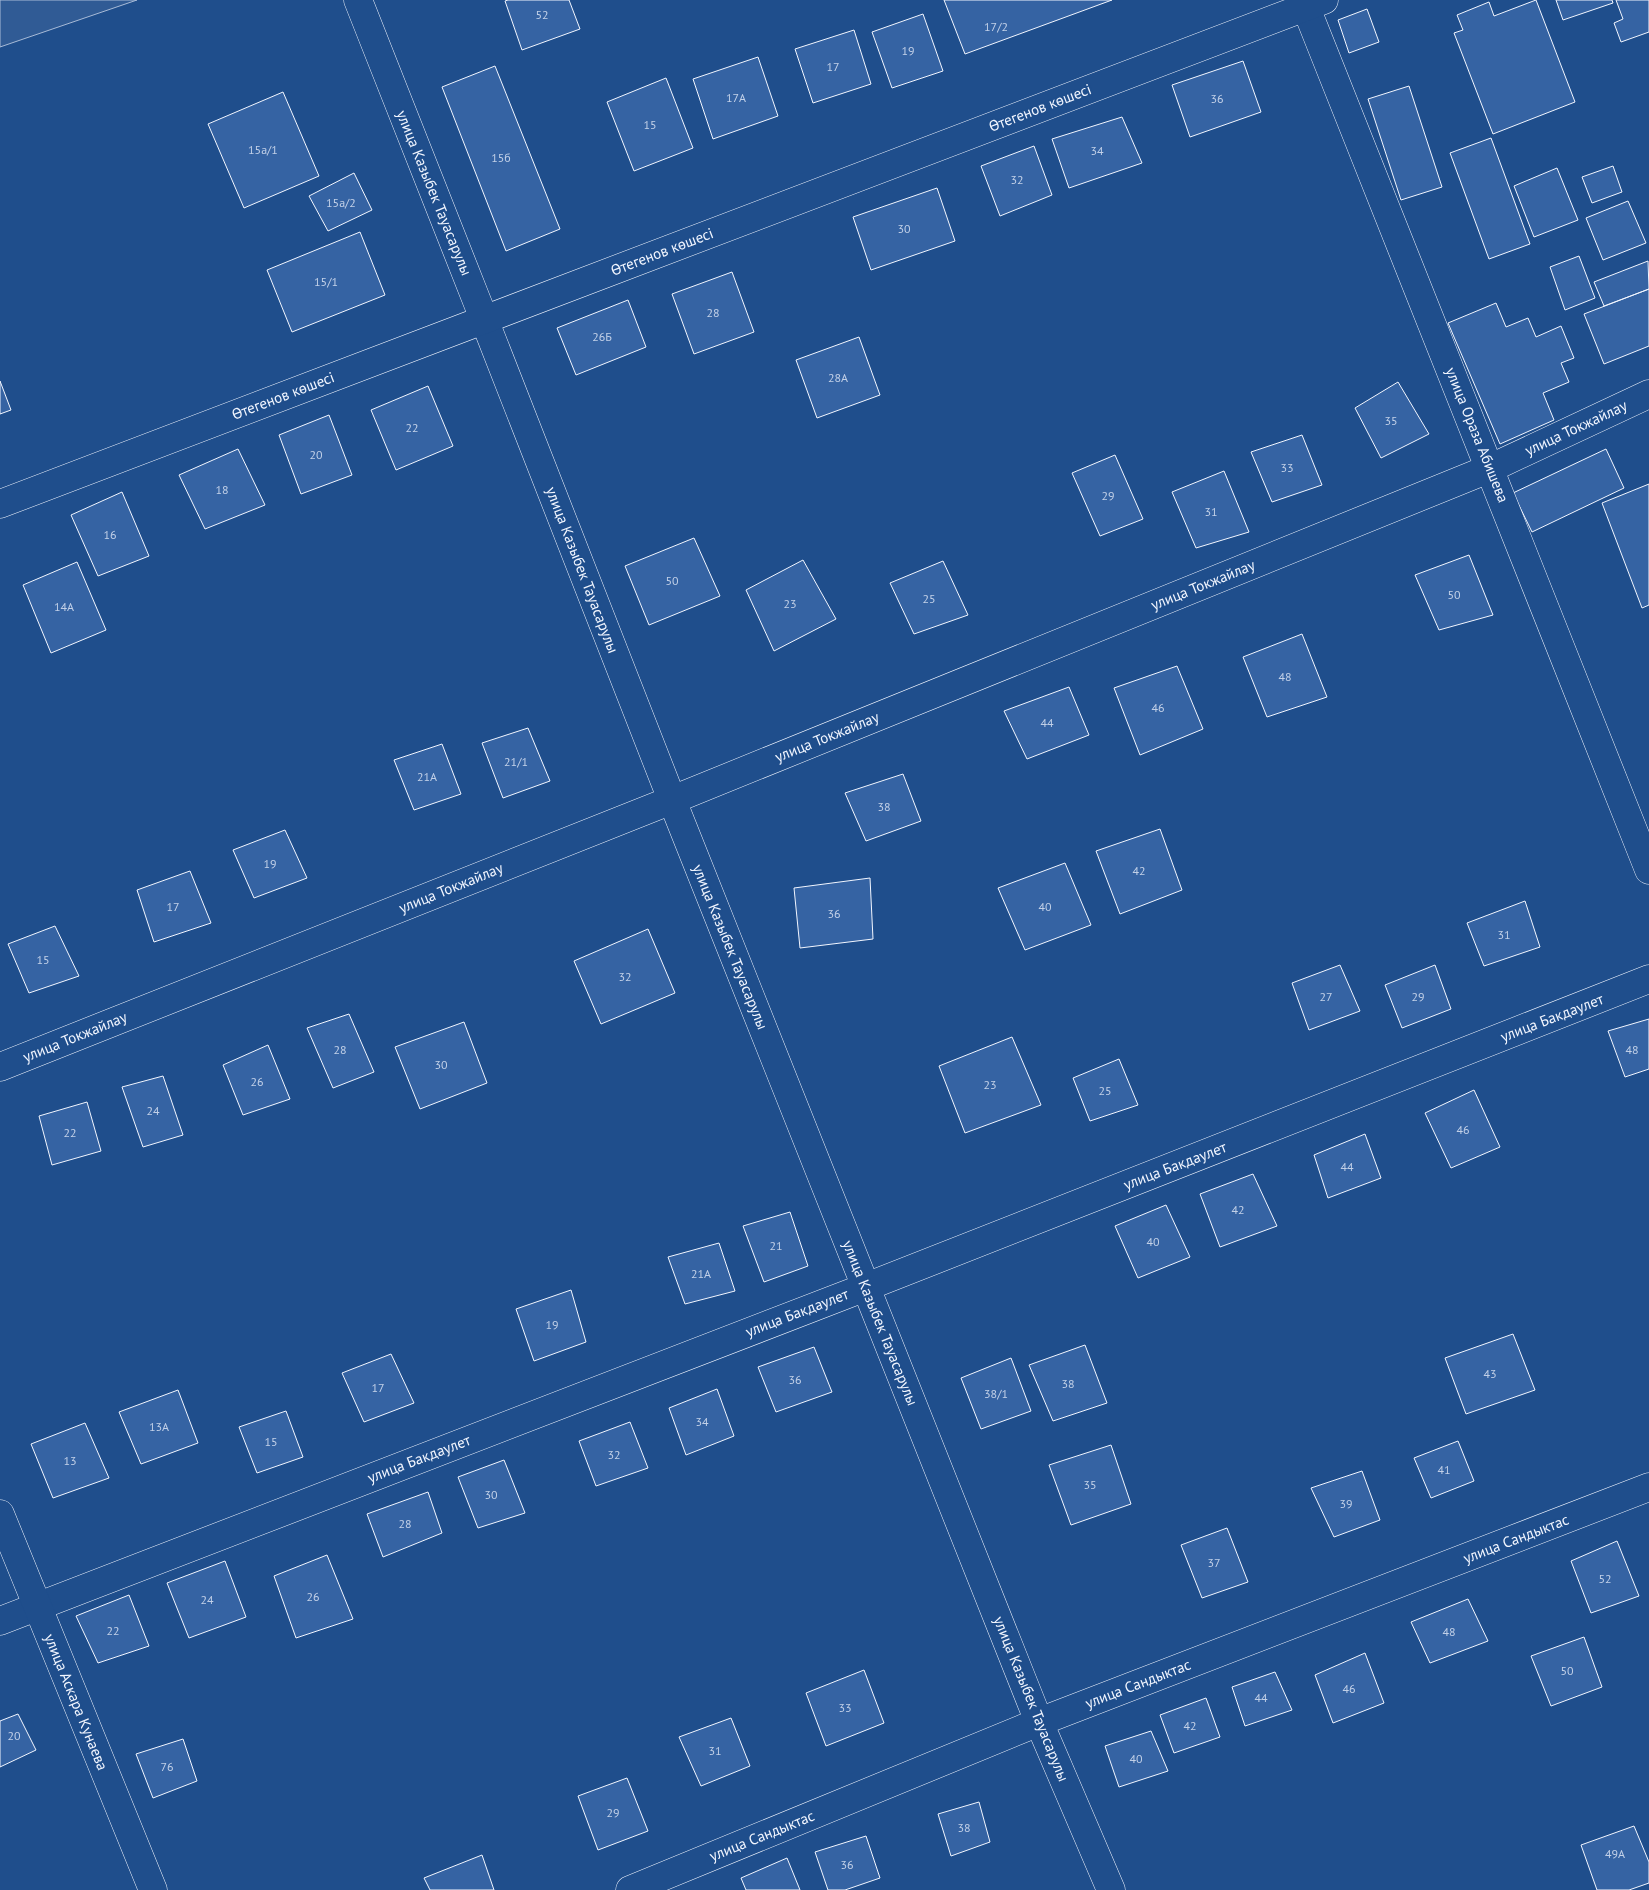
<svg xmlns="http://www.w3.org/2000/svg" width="1649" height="1890" viewBox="0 0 1649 1890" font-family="'PT Sans',sans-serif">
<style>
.built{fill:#305b95;stroke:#a8bbd7}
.building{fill:#3563a3;stroke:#f2f6ff}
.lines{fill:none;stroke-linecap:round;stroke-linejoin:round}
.minor-casing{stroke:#f2f6ff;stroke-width:29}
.tertiary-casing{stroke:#f2f6ff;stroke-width:29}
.minor{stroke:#1f4e8c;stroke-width:28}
.tertiary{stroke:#1f4e8c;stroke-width:28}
.labels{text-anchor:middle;stroke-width:4;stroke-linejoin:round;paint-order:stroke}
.number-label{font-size:12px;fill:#c3d1e8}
.street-label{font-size:15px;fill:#f2f6ff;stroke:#1f4e8c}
</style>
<rect width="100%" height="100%" fill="#1f4e8c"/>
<path class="built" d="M0,0H137L0,47Z"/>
<path class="building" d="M508,0H569L580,29L522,50L505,1Z
M944,0H1112L965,54Z
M1536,0L1575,102L1493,134L1454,33L1463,30L1457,15L1489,2L1494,16Z
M1556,0H1612L1613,3L1563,20Z
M1616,0H1649V32L1621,42L1614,23L1623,19Z
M1367,9L1379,42L1349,53L1338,20Z
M923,14L943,71L892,88L872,32Z
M854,30L871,84L813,103L795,49Z
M758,57L778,116L713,139L693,79Z
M1243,61L1261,112L1190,137L1172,85Z
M495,66L560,229L506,251L442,87Z
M666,78L693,148L634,171L607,102Z
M1409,86L1442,187L1401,200L1368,99Z
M283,92L319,176L244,208L208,124Z
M1122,117L1142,163L1069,188L1052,139Z
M1491,138L1530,244L1489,259L1450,153Z
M1034,146L1052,195L1000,216L981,166Z
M1613,166L1622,192L1592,203L1582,177Z
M1557,168L1578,220L1534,237L1514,186Z
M354,173L372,210L328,231L309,196Z
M937,188L955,241L871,270L853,217Z
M1628,201L1646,243L1603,260L1586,218Z
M360,232L385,295L292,332L267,270Z
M1579,256L1595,298L1565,310L1550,267Z
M1648,261L1649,289L1604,306L1594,282Z
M732,272L754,332L694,354L672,294Z
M1649,289V346L1604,364L1584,314Z
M628,300L646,347L576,375L557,328Z
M1496,303L1506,327L1528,318L1536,337L1561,326L1574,358L1561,363L1569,382L1543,393L1554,420L1500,444L1448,323Z
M859,337L880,395L817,418L796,360Z
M0,381L11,410L0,414Z
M1398,382L1429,434L1381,458L1355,408Z
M428,386L453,446L396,470L371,410Z
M329,415L352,475L301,494L279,435Z
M1302,435L1322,485L1272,502L1251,452Z
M238,449L265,505L205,529L179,475Z
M1606,449L1624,488L1532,532L1513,493Z
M1115,455L1143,519L1100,536L1072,473Z
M1224,471L1249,532L1196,548L1172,492Z
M1649,484V605L1642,608L1602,503Z
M122,492L149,556L98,576L71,515Z
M694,538L720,596L649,625L625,566Z
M1469,555L1493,615L1439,630L1415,575Z
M803,560L836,619L774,651L746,590Z
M943,561L968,615L914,634L890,583Z
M77,562L106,630L51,653L23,585Z
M1302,634L1327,697L1267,717L1243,657Z
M1177,666L1203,729L1140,755L1114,688Z
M1069,687L1089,735L1027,759L1004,711Z
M528,728L550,781L503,798L482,743Z
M442,744L461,794L414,810L394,760Z
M903,774L921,821L866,841L845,793Z
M1160,829L1182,890L1120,914L1096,851Z
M285,830L307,878L254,898L233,850Z
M1065,863L1091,925L1025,950L998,888Z
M190,871L211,923L154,942L137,890Z
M870,878L873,939L800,948L794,888Z
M1525,901L1540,947L1484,966L1467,923Z
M55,926L79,976L29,993L8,944Z
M648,929L675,993L601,1024L574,961Z
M1340,965L1360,1011L1309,1030L1292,983Z
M1435,965L1451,1009L1402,1028L1385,985Z
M349,1014L374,1072L333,1088L307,1028Z
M1649,1019V1069L1625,1077L1608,1031Z
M464,1022L487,1083L420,1109L395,1047Z
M1012,1037L1041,1105L965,1133L939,1066Z
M268,1045L290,1099L243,1115L223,1065Z
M1119,1059L1138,1105L1090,1121L1073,1078Z
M163,1076L183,1135L143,1147L122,1087Z
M1474,1090L1500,1147L1451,1168L1425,1113Z
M87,1102L101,1151L52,1165L39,1116Z
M1365,1134L1381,1178L1328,1198L1314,1155Z
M1253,1174L1277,1226L1220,1247L1200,1194Z
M1166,1205L1190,1257L1138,1278L1115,1226Z
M790,1212L808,1266L764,1282L743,1226Z
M719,1243L735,1291L685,1304L668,1257Z
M571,1290L586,1342L534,1361L516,1309Z
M1513,1334L1535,1390L1466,1414L1445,1358Z
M1085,1345L1107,1403L1053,1421L1029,1365Z
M814,1347L832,1392L776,1412L758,1367Z
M391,1354L414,1403L364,1422L342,1373Z
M1011,1358L1031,1411L981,1429L961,1378Z
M717,1389L734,1436L686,1455L669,1408Z
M178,1390L198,1443L141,1464L119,1412Z
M286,1411L303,1457L257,1473L239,1427Z
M630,1422L648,1468L596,1486L579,1441Z
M85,1423L109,1478L53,1498L31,1444Z
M1458,1441L1474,1481L1431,1498L1414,1458Z
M1111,1445L1131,1504L1071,1525L1049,1465Z
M504,1460L525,1513L478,1528L458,1477Z
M1362,1471L1380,1520L1334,1537L1311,1488Z
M428,1492L442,1533L383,1557L367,1514Z
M1227,1528L1248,1582L1202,1598L1181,1545Z
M1617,1541L1639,1596L1591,1613L1571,1561Z
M327,1555L353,1619L296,1638L274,1576Z
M225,1561L246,1617L189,1638L167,1583Z
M129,1595L149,1646L98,1663L76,1616Z
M1468,1599L1488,1641L1430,1663L1411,1622Z
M1584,1637L1602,1687L1551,1706L1531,1656Z
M1365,1653L1384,1703L1333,1723L1315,1675Z
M864,1670L884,1723L826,1746L806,1693Z
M1275,1672L1292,1710L1245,1726L1232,1687Z
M1206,1698L1220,1737L1174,1753L1160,1715Z
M18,1714L36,1750L0,1767V1721Z
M731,1718L750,1766L701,1786L679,1737Z
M1151,1731L1168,1771L1119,1787L1105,1746Z
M183,1739L197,1781L153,1798L136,1754Z
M627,1778L648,1831L598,1850L578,1796Z
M979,1802L990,1842L951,1856L938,1814Z
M1634,1826L1649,1862V1883L1629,1890H1597L1581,1845Z
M866,1836L880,1878L845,1890H828L815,1852Z
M482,1855L494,1890H430L424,1878Z
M787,1858L800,1890H746L741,1878Z"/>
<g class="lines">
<defs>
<path id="minor" d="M1303,0L1649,870
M484,319L672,800L1039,1722L1111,1890
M0,1067L672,800L1491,468L1649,394
M0,1621L866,1287L1649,979
M630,1890L1039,1722L1649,1487"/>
<path id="tertiary" d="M358,0L484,319
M0,504L1324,0
M0,1514L153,1890"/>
</defs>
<use href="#minor" class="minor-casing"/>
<use href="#tertiary" class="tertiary-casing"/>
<use href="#minor" class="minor"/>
<use href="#tertiary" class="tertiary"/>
</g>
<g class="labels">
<g class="number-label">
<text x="542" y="19">52</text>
<text x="996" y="31">17/2</text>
<text x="908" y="55">19</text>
<text x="833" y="71">17</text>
<text x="736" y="102">17А</text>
<text x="1217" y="103">36</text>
<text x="650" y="129">15</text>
<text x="263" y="154">15а/1</text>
<text x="1097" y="155">34</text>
<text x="501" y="162">15б</text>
<text x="1017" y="184">32</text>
<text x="341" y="207">15а/2</text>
<text x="904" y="233">30</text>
<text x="326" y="286">15/1</text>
<text x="713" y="317">28</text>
<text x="602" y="341">26Б</text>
<text x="838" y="382">28А</text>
<text x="1391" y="425">35</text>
<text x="412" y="432">22</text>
<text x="316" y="459">20</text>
<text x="1287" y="472">33</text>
<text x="222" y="494">18</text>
<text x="1108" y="500">29</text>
<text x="1211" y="516">31</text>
<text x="110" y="539">16</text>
<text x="672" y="585">50</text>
<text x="1454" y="599">50</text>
<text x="929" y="603">25</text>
<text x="790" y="608">23</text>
<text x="64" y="611">14А</text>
<text x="1285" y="681">48</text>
<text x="1158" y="712">46</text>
<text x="1047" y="727">44</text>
<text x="516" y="766">21/1</text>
<text x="427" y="781">21А</text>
<text x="884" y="811">38</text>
<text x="270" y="868">19</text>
<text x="1139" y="875">42</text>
<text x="173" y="911">17</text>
<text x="1045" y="911">40</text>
<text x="834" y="918">36</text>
<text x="1504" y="939">31</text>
<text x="43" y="964">15</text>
<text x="625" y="981">32</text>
<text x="1326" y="1001">27</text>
<text x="1418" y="1001">29</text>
<text x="340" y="1054">28</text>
<text x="1632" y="1054">48</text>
<text x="441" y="1069">30</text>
<text x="257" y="1086">26</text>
<text x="990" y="1089">23</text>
<text x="1105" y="1095">25</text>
<text x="153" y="1115">24</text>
<text x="1463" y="1134">46</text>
<text x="70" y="1137">22</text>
<text x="1347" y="1171">44</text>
<text x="1238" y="1214">42</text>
<text x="1153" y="1246">40</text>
<text x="776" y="1250">21</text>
<text x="701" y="1278">21А</text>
<text x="552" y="1329">19</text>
<text x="1490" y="1378">43</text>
<text x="795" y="1384">36</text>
<text x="1068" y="1388">38</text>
<text x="378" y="1392">17</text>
<text x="996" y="1398">38/1</text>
<text x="702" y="1426">34</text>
<text x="159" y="1431">13А</text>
<text x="271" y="1446">15</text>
<text x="614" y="1459">32</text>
<text x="70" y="1465">13</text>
<text x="1444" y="1474">41</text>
<text x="1090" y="1489">35</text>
<text x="491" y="1499">30</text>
<text x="1346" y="1508">39</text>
<text x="405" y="1528">28</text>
<text x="1214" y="1567">37</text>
<text x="1605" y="1583">52</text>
<text x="313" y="1601">26</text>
<text x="207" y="1604">24</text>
<text x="113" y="1635">22</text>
<text x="1449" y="1636">48</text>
<text x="1567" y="1675">50</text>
<text x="1349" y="1693">46</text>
<text x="1261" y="1702">44</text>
<text x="845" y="1712">33</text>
<text x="1190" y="1730">42</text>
<text x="14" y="1740">20</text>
<text x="715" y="1755">31</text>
<text x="1136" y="1763">40</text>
<text x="167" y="1771">76</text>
<text x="613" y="1817">29</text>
<text x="964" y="1832">38</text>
<text x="1615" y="1858">49А</text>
<text x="847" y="1869">36</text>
</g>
<g class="street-label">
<text transform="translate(1040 108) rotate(-21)" y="5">Өтегенов көшесі</text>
<text transform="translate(434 193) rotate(68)" y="5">улица Казыбек Тауасарулы</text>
<text transform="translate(662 252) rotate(-21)" y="5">Өтегенов көшесі</text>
<text transform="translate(283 396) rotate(-21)" y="5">Өтегенов көшесі</text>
<text transform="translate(1576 428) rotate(-25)" y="5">улица Токжайлау</text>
<text transform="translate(1477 435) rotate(68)" y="5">улица Ораза Абишева</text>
<text transform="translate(582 570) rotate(69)" y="5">улица Казыбек Тауасарулы</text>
<text transform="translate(1203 585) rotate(-22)" y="5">улица Токжайлау</text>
<text transform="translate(827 737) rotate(-22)" y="5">улица Токжайлау</text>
<text transform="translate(451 888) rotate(-22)" y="5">улица Токжайлау</text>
<text transform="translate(730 947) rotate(68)" y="5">улица Казыбек Тауасарулы</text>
<text transform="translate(1552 1018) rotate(-21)" y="5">улица Бакдаулет</text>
<text transform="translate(75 1037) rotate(-22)" y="5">улица Токжайлау</text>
<text transform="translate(1175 1166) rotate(-21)" y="5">улица Бакдаулет</text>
<text transform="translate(797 1313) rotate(-21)" y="5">улица Бакдаулет</text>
<text transform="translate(880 1323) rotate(68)" y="5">улица Казыбек Тауасарулы</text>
<text transform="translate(419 1459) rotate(-21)" y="5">улица Бакдаулет</text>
<text transform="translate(1516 1539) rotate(-21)" y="5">улица Сандыктас</text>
<text transform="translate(1138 1684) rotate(-21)" y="5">улица Сандыктас</text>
<text transform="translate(1031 1699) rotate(68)" y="5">улица Казыбек Тауасарулы</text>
<text transform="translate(76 1702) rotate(68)" y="5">улица Аскара Кунаева</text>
<text transform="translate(762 1836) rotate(-22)" y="5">улица Сандыктас</text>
</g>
</g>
</svg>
